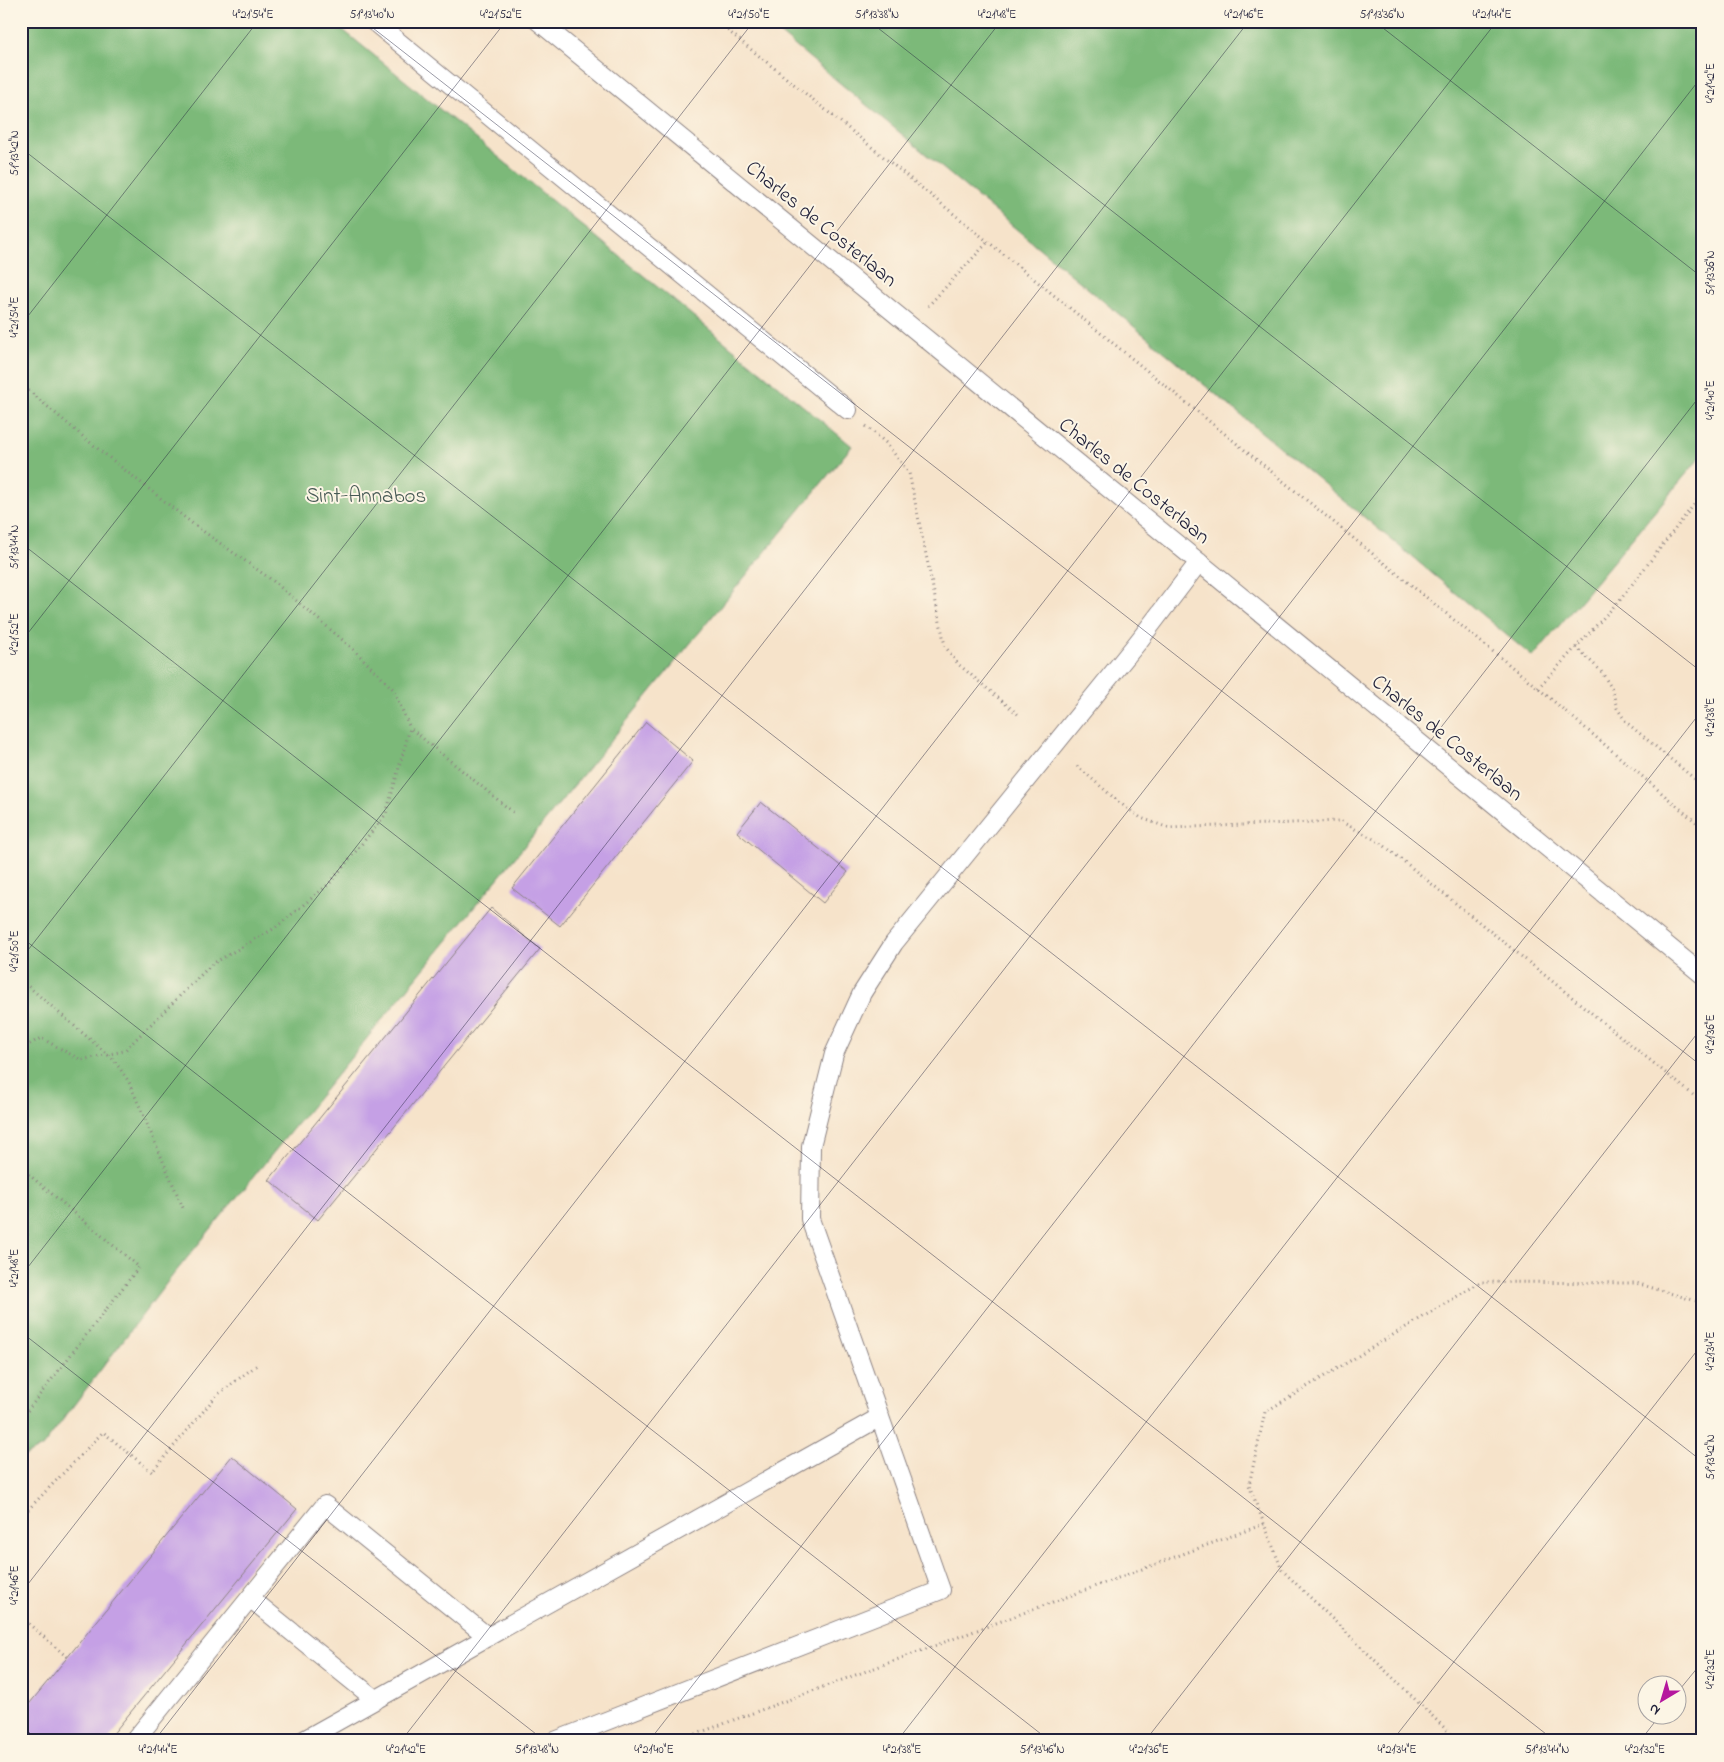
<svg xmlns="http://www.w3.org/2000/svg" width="1724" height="1762" viewBox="0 0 1724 1762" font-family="'Indie Flower',sans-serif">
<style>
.forest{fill:#7bb979;stroke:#4e6e5a}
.building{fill:#c5a0e5}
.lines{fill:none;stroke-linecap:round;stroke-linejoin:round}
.lane-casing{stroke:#8c8282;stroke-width:20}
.path{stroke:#8c8282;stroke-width:3;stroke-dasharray:1 4;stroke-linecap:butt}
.lane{stroke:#fff;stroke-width:18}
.ticks{fill:none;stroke:#22223b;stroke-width:1;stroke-opacity:0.45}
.labels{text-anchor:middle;stroke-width:4;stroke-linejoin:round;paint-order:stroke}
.street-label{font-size:21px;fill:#22223b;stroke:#fcf5e5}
.park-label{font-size:21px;fill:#465954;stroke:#fcf5e5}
.neatline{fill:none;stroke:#22223b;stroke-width:2}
.ticks-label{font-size:12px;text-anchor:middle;fill:#22223b}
</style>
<rect width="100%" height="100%" fill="#fcf5e5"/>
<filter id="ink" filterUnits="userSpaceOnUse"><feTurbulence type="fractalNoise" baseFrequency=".02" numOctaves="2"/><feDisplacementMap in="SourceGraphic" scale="10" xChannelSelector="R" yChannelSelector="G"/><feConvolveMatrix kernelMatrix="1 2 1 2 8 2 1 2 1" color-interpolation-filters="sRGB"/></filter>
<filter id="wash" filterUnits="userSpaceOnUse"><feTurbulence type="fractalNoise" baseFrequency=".0096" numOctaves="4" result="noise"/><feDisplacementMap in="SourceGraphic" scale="20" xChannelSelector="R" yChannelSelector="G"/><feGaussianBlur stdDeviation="1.12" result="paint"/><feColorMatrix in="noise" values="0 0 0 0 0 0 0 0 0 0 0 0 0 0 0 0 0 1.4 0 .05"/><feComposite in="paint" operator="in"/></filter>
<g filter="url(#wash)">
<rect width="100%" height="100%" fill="#f6e3ca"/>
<path class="forest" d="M21,21H332L852,446L169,1280L42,1447L21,1458Z
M765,21H1703V454L1533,657Z"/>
<g id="blocks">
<path class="building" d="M646,722L693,761L560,926L512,888Z
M761,802L848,872L823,903L737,832Z
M491,908L540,949L318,1220L269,1180Z
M232,1456L297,1509L107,1741H32L21,1732V1714Z"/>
</g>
</g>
<g filter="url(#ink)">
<use href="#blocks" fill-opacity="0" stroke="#8c8282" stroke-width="1"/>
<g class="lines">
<defs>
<path id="lane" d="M373,21L848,410
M538,21L1703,975
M250,1598L376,1700
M134,1741L325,1505L488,1637
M302,1741L880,1417
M555,1741L941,1590L810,1219L811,1146L834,1054L862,993L894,943L1138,642L1199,562"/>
</defs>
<use href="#lane" class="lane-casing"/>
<path class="path" d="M716,21L1538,688L1703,828
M928,306L987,243
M21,384L87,440L193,524L272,580L352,648L393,689L410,728
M866,426L886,443L909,473L945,646L958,664L1020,716
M1576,647L1601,671L1612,689L1617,708L1626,722L1703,786
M1538,688L1620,600L1703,493
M1077,766L1120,803L1141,818L1169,828L1340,821L1381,843L1703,1103
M21,980L114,1060L129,1082L184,1210
M21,1049L41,1038L81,1060L124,1051L212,964L275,928L329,884L386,814L410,728L514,813
M21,1168L139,1267L21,1419
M21,1517L103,1432L152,1472L217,1395L257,1365
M21,1617L67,1657
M677,1741L1264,1524
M1458,1741L1282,1570L1249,1485L1265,1412L1481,1282L1636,1283L1703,1303"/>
<use href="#lane" class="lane"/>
</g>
</g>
<path class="ticks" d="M364,21L1703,1067M869,21L1703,673M1374,21L1703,278M21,148L1703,1462M21,325L258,21M21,543L1555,1741M21,642L506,21M21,937L1050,1741M21,959L754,21M21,1276L1001,21M21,1332L545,1741M21,1593L1249,21M1676,1694L1703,1661M21,1726L40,1741M154,1741L1497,21M401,1741L1703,75M649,1741L1703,392M897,1741L1703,709M1145,1741L1703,1026M1392,1741L1703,1343M1640,1741L1661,1714"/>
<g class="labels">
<g class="street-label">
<text transform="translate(822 223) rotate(39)" y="7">Charles de Costerlaan</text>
<text transform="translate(1135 480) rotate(39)" y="7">Charles de Costerlaan</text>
<text transform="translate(1448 737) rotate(39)" y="7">Charles de Costerlaan</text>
</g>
<g class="park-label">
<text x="366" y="502">Sint-Annabos</text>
</g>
</g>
<rect width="1724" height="1762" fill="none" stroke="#fcf5e5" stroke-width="55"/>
<g transform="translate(1662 1700) rotate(218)"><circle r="24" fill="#fcf5e5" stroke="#a5a1a1"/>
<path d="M0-4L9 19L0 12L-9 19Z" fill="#b5179e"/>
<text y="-8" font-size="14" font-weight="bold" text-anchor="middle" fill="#22223b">N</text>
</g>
<rect x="28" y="28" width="1668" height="1706" class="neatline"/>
<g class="ticks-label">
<text x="253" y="18">4°21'54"E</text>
<text x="372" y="18">51°13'40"N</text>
<text x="501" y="18">4°21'52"E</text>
<text x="749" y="18">4°21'50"E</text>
<text x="877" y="18">51°13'38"N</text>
<text x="997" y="18">4°21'48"E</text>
<text x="1244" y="18">4°21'46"E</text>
<text x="1382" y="18">51°13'36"N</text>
<text x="1492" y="18">4°21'44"E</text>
<text transform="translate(1710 83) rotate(-90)" y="4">4°21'42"E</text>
<text transform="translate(14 153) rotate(-90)" y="4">51°13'42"N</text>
<text transform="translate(1710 273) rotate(-90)" y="4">51°13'36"N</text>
<text transform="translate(14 317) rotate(-90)" y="4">4°21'54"E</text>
<text transform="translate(1710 400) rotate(-90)" y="4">4°21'40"E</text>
<text transform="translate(14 547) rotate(-90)" y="4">51°13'44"N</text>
<text transform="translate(14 634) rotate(-90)" y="4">4°21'52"E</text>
<text transform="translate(1710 717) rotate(-90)" y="4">4°21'38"E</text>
<text transform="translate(14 951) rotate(-90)" y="4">4°21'50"E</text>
<text transform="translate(1710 1034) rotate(-90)" y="4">4°21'36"E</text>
<text transform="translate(14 1268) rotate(-90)" y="4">4°21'48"E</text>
<text transform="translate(1710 1351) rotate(-90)" y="4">4°21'34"E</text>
<text transform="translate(1710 1457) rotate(-90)" y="4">51°13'42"N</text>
<text transform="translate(14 1585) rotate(-90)" y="4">4°21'46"E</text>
<text transform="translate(1710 1669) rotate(-90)" y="4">4°21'32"E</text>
<text x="158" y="1753">4°21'44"E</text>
<text x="406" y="1753">4°21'42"E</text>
<text x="537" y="1753">51°13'48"N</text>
<text x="654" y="1753">4°21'40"E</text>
<text x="902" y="1753">4°21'38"E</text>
<text x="1042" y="1753">51°13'46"N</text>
<text x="1149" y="1753">4°21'36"E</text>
<text x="1397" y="1753">4°21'34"E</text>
<text x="1547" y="1753">51°13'44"N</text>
<text x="1645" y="1753">4°21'32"E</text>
</g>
</svg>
